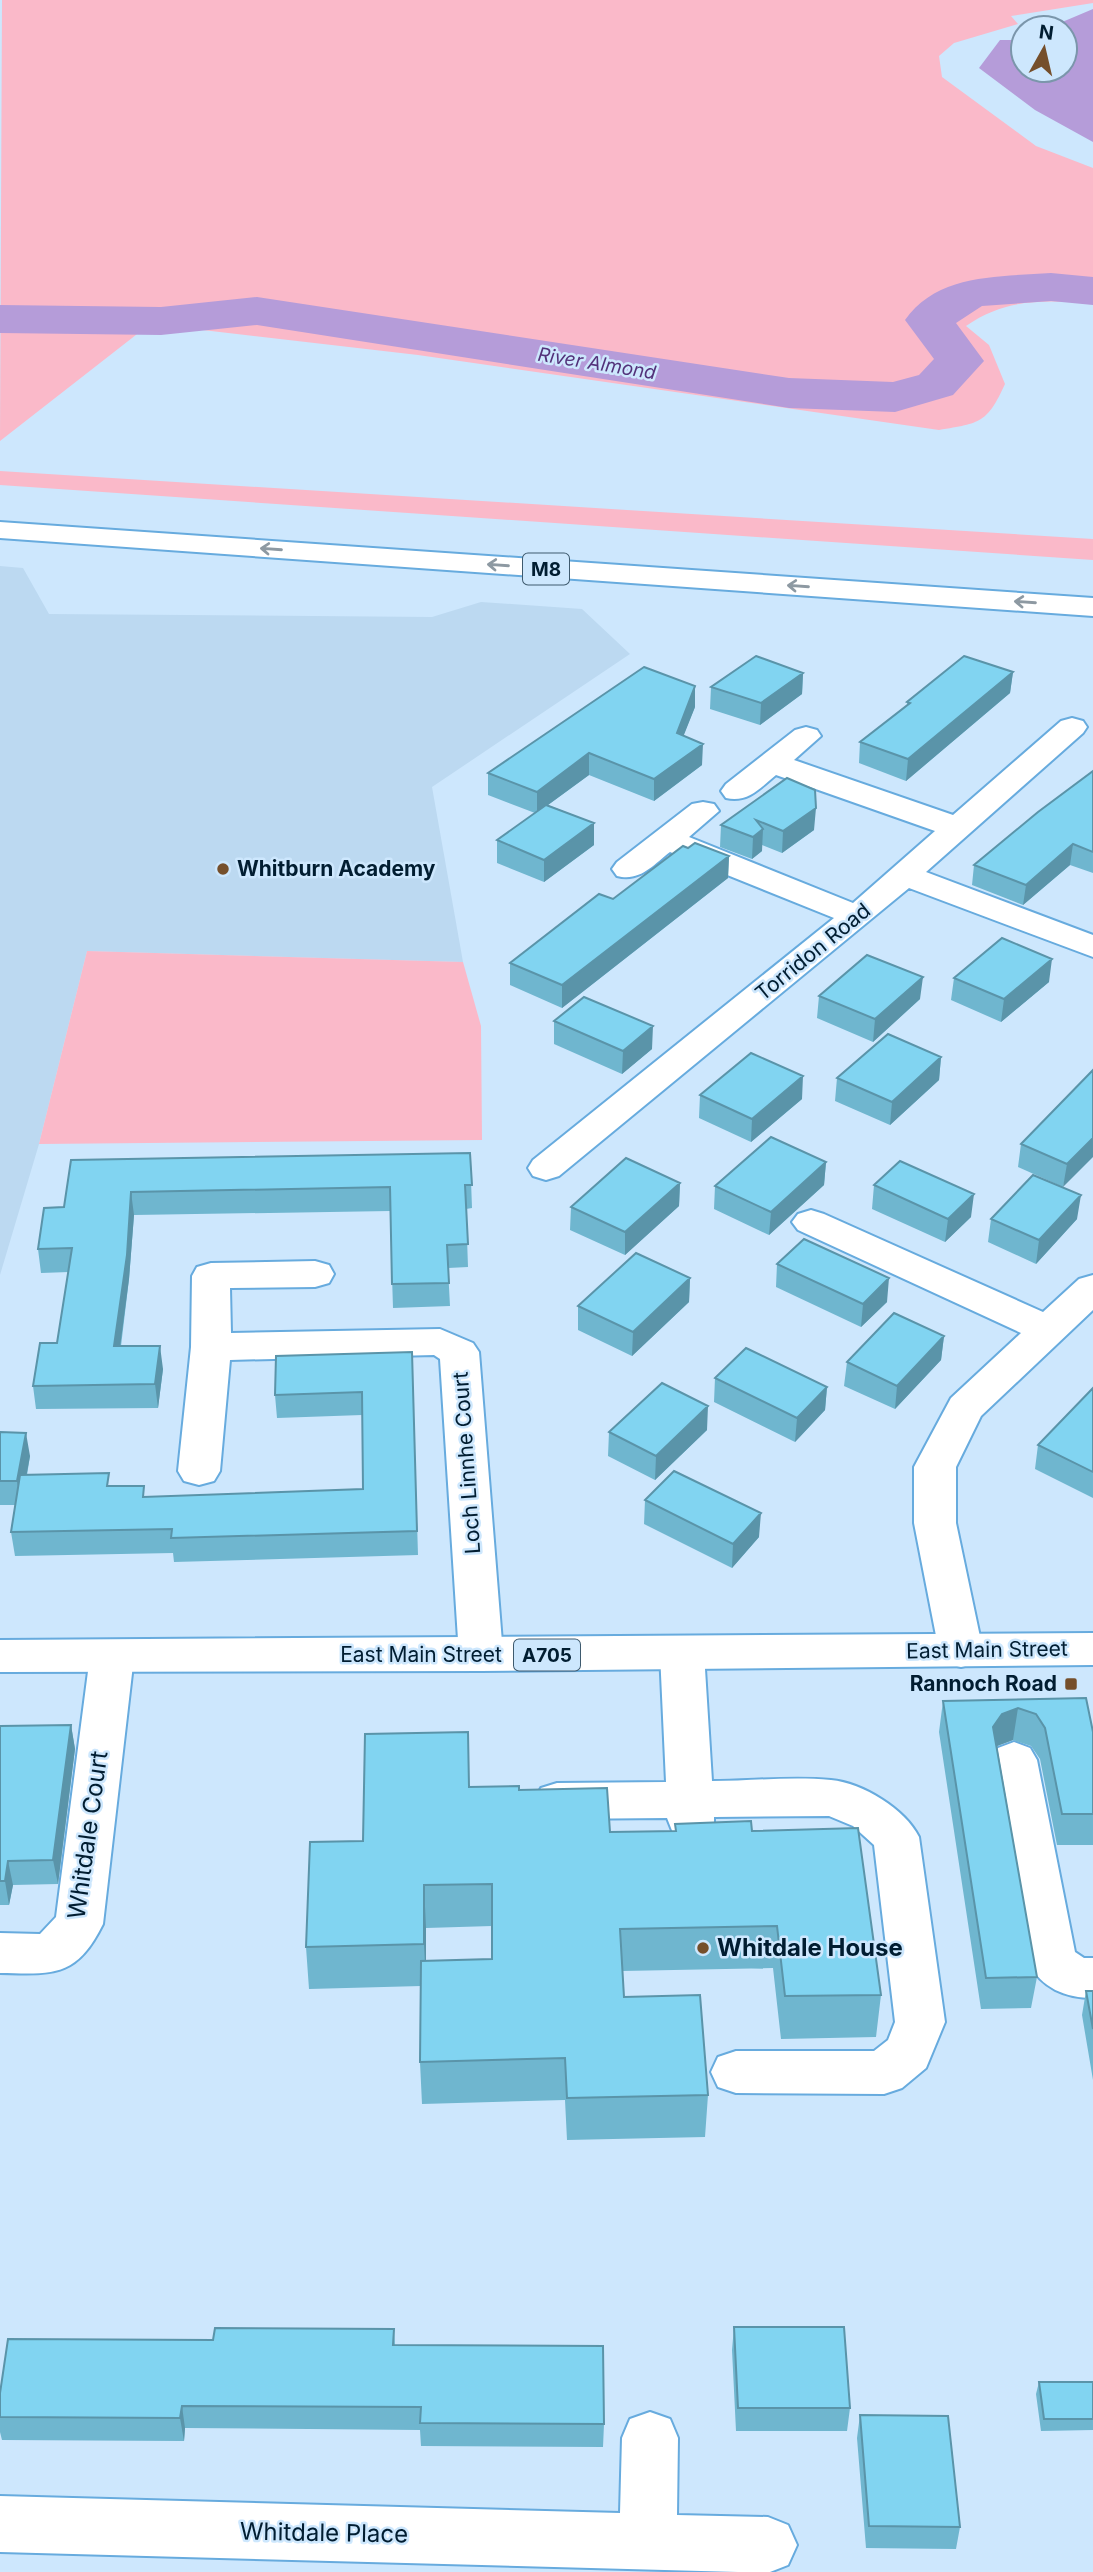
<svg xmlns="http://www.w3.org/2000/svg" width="1093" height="2572" viewBox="0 0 1093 2572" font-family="Inter,sans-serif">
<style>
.built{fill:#bcd9f1}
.green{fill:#fab9c9}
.water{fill:#b59cd9}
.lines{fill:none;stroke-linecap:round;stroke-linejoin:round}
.river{fill:#b59cd9;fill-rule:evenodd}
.minor-casing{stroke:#67abde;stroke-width:4}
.major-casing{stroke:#67abde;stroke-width:4}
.highway-casing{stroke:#67abde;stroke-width:4}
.minor{fill:#fff;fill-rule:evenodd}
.major{fill:#fff;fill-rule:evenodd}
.highway{fill:#fff;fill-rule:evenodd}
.wall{fill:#6fb6cf;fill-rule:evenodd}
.shaded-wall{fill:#5a94a9}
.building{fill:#81d4f1;stroke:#5a94a9;stroke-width:2}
.oneway{stroke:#8d99a2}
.poi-dot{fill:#754f2b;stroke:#cde7fd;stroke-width:2.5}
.labels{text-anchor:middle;stroke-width:5;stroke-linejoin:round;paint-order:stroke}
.far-water-label{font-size:19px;font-style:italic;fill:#53327a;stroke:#cde7fd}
.shield{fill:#cde7fd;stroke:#3e5a6e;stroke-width:2}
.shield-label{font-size:19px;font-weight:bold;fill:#011d31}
.poi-label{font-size:21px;font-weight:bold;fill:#011d31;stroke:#cde7fd;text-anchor:start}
.street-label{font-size:21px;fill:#011d31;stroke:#cde7fd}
.near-street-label{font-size:24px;fill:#011d31;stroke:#cde7fd}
.near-poi-label{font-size:24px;font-weight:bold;fill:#011d31;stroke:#cde7fd;text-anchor:start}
</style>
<rect width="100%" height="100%" fill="#cde7fd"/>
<path class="built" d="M0,566L23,568L49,614L432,617L481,602L582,609L630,654L432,787L463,962L87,951L39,1144L0,1275Z"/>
<path class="green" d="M2,0H1093V3L1011,16L1018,24L954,43L939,56L942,77L1036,146L1093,168V303C1045,301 1008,297 966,326L989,345L1005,384C987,423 981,423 939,430L418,355L194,329L141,331L0,441Z
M0,471L1093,539V560L0,485Z
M87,951L463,962L481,1026L482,1140L39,1144Z"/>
<path class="water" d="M1093,9V142L1035,110L979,68L1000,40H1023V70H1065V28H1048Z"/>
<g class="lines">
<path class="river" d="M1051,273L1093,277V305L1051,301L982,306L956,323L984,361L953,395L895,412L789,408L257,325L161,335L0,333V305L161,307L257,297L789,378L893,382L919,375L934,359L905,320C938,273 1000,277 1051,273Z"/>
<defs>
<path id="minor" d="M1072,718L1083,721L1087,727L1083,733L926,872L1093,935V957L909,888L559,1176L546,1180L533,1176L528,1168L533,1160L834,918L670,852C653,865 640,882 617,876L612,869L617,862L692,804L703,802L714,804L719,811L689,837L853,903L935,831L776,775C760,788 748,803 726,798L721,791L726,784L795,730L806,727L817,730L821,736L794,760L953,815L1061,721Z
M811,1210L824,1214L1043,1312L1079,1279L1093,1275V1310L981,1416L956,1467V1523L983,1651L977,1663L961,1667L945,1663L939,1651L914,1523V1467L951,1398L1021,1333L798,1230L792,1222L798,1214Z
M315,1261L329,1265L334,1274L329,1283L315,1287L230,1288L231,1333L440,1329L473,1343L479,1352L503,1655L497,1667L481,1671L465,1667L459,1655L440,1359L434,1355L230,1360L220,1471L214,1481L199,1485L184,1481L178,1471L191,1347L192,1276L197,1267L211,1263Z
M682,1637L698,1641L704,1653L712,1781C751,1781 792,1776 831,1780C863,1783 905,1809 919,1837L945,2022L926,2068L902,2088L884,2094L736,2093L718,2087L711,2072L718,2057L736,2051H874L888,2040L895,2022L874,1845L853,1826L829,1816L714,1817V1825L707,1838L691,1843L675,1838L667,1818L557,1819L541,1814L534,1801L541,1788L557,1783L666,1782L660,1653L666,1641Z
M112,1640L128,1644L134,1656L103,1924C76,1978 54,1974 0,1973V1933L40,1934L56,1917L90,1656L96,1644Z
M1014,1742L1030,1748L1037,1760L1075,1952L1084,1958H1093V1998C1066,1998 1041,1988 1029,1963L991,1760L998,1748Z
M650,2412L670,2419L678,2438L677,2515L768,2517L788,2525L797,2545L788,2565L770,2572H738L0,2552V2496L620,2513L622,2438L630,2419Z"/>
<path id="major" d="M1093,1633V1665L481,1671L0,1672V1640Z"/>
<path id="highway" d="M0,522L1093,598V616L0,538Z"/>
</defs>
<use href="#minor" class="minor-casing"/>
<use href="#major" class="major-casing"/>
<use href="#highway" class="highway-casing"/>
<use href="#minor" class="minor"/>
<use href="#major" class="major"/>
<use href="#highway" class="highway"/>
</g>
<path class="wall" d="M1013,672L1010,693L906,781L859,763L860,742L907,706V702Z
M803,673L802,694L760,725L710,709L711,687Z
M695,707L683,736L702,765L654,801L589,775L548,805L594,823V845L544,882L497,863V840L535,813L488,795V773Z
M1093,771V873L1070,865L1023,905L972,885L974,865Z
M787,778L814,830L782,853L762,845V851L752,859L720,847L721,825Z
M688,848L729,856L728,878L562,1008L510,985V963L613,899Z
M954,978L1049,982L1001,1022L951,1000Z
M819,996L920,999L873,1042L817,1018Z
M554,1021L652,1049L622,1074L554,1044Z
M941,1057L939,1080L890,1125L835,1101L837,1078Z
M1093,1070L1063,1187L1018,1167L1021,1144Z
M700,1095L802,1099L751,1142L699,1118Z
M470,1153L472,1208L466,1209L468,1267L448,1268L450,1306L393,1308L390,1211L134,1215L129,1279L121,1346L163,1369L158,1408L36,1409L33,1386L57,1343L69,1272L41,1273L38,1249L64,1207L71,1160Z
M826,1162L824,1185L769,1235L714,1209L715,1186Z
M680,1183L679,1206L625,1255L570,1230L571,1207Z
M874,1185L971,1217L945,1242L872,1209Z
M991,1219H1077L1036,1264L988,1242Z
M777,1264L887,1302L861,1327L776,1287Z
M690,1278L689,1302L632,1356L578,1330V1306Z
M944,1336L941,1360L895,1409L844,1386L847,1362Z
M412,1352L418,1555L174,1562L173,1553L15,1556L11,1532L15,1505H0V1432L30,1456L27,1475L111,1486L145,1497L363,1489L362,1415L277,1418L275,1395Z
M715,1378L827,1387L825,1410L795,1442L714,1402Z
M1093,1388V1498L1035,1469L1038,1445Z
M707,1430L655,1480L608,1456L609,1432Z
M645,1500L759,1537L732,1568L644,1524Z
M1086,1698L1093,1732V1845H1057L1040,1759L1031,1746L1013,1740L997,1746L1037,1977L1031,2008L981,2009L939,1732L943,1701Z
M71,1725L75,1749L58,1884L13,1885L9,1905H0V1726Z
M470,1787L519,1790L610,1832L675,1831V1824L752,1831L881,1995L876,2037L781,2039L773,1968L622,1971L624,1997L708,2095L705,2137L567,2140L565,2100L422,2104L420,2062L421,1986L309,1989L306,1947L363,1841ZM492,1926V1959L426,1961V1928Z
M1086,1991H1093V2080L1082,2015Z
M734,2327L850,2408L847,2431H736L732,2350Z
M394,2329L395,2345L604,2424L603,2447L421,2446L420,2430L185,2428L184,2441L2,2440L0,2432V2393L213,2340Z
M1039,2382H1093V2430L1041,2431L1036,2394Z
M860,2415L960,2527L956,2549L866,2548L857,2438Z"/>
<path class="shaded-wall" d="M1013,672L1010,693L906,781L908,759Z
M803,673L802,694L760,725L761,703Z
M695,686V707L676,755L677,733Z
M703,744L702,765L654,801V779Z
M589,753V775L537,813V792Z
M816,808L814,830L782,853L783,831Z
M594,823V845L544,882V860Z
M763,829L762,851L752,859L753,837Z
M1073,844L1070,865L1023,905L1026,885Z
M729,856L728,878L562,1008V985Z
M1052,959L1049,982L1001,1022L1004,999Z
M923,977L920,999L873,1042L875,1019Z
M653,1026L652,1049L622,1074L623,1051Z
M941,1057L939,1080L890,1125L892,1102Z
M803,1076L802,1099L751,1142L752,1119Z
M1093,1138V1157L1063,1187L1067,1164Z
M826,1162L824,1185L769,1235L771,1212Z
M680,1183L679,1206L625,1255V1232Z
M131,1192L134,1215L129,1279L117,1370L114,1346Z
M974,1194L971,1217L945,1242L948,1219Z
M1081,1195L1077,1219L1036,1264L1039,1240Z
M690,1278L689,1302L632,1356L633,1332Z
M889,1278L887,1302L861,1327L863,1304Z
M944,1336L941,1360L895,1409L897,1386Z
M160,1346L163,1369L158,1408L155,1384Z
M827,1387L825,1410L795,1442L797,1418Z
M708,1406L707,1430L655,1480L656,1456Z
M26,1433L30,1456L21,1505L17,1481Z
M761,1513L759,1537L732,1568L733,1544Z
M1018,1708L1013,1740L997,1746L993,1727L1002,1714Z
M71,1725L75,1749L58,1884L53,1860Z
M8,1861L13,1885L9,1905L5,1881Z
M424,1885L426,1928V1986L424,1944Z
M182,2406L185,2428L184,2441L180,2418Z"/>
<path class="building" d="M756,656L803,673L761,703L711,687Z
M964,656L1013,672L908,759L860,742L910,703L907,702Z
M644,667L695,686L677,733L703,744L654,779L589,753L537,792L488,773Z
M1093,771V852L1073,844L1026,885L974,865L1038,812Z
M787,778L815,790L816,808L783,831L756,820L763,829L753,837L721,825Z
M546,805L594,823L544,860L497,840Z
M695,843L729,856L562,985L510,963L599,894L613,899L683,846L688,848Z
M1002,938L1052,959L1004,999L954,978Z
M867,955L923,977L875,1019L819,996Z
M584,997L653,1026L623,1051L554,1021Z
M888,1034L941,1057L892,1102L837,1078Z
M751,1053L803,1076L752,1119L700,1095Z
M1093,1070V1138L1067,1164L1021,1144Z
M771,1137L826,1162L771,1212L715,1186Z
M470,1153L472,1185H465L468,1244L447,1245L449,1283L392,1284L390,1187L131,1192L127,1255L114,1346H160L155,1384L33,1386L40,1343H57L72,1248L38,1249L44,1208L64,1207L71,1160Z
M626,1158L680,1183L625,1232L571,1207Z
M900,1161L974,1194L948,1219L874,1185Z
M1033,1175L1081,1195L1039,1240L991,1219Z
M804,1239L889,1278L863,1304L777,1264Z
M636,1253L690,1278L633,1332L578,1306Z
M894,1313L944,1336L897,1386L847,1362Z
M746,1348L827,1387L797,1418L715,1378Z
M412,1352L417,1531L171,1538L172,1529L11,1532L20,1475L109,1473L107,1486H144L143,1497L363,1489L362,1392L275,1395L276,1356Z
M662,1383L708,1406L656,1456L609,1432Z
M1093,1388V1472L1038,1445Z
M0,1432L26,1433L17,1481H0Z
M674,1471L761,1513L733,1544L645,1500Z
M1086,1698L1093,1732V1814H1062L1045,1728L1036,1714L1018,1708L1002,1714L993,1727L1037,1977L986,1978L943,1701Z
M71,1725L53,1860L8,1861L5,1881H0V1726Z
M468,1732L469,1787L519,1786V1790L607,1788L610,1832L676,1831L675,1824L751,1821L752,1831L858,1828L881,1995L785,1996L777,1926L620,1929L624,1997L700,1995L708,2095L567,2098L565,2058L420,2062L421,1961L492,1959V1884L424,1885V1944L306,1947L310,1842L363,1841L365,1734Z
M1086,1991H1093V2029Z
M734,2327H844L850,2408H738Z
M215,2328L394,2329L393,2345L603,2346L604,2424L420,2423L421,2407L182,2406L180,2418L0,2417V2393L8,2339L213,2340Z
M1039,2382H1093V2419H1044Z
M860,2415L948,2416L960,2527L869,2526Z"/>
<defs><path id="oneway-shaft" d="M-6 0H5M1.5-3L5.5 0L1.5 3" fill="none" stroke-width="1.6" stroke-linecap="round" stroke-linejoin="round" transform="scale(1.75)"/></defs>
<g class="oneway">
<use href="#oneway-shaft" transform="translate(271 549) rotate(-176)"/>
<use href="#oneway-shaft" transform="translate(498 565) rotate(-176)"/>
<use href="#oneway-shaft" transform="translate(798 586) rotate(-176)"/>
<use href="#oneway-shaft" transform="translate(1025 602) rotate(-176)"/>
</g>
<g class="poi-dot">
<circle cx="223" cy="869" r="7"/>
<rect x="1064" y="1677" width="14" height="14" rx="3.5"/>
<circle cx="703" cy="1948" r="7"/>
</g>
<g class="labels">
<g class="far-water-label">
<text transform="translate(597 363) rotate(9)" y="7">River Almond</text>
</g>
<g class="shield">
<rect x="523" y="553.5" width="46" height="31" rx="5"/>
<rect x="514" y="1639.5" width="66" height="31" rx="5"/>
</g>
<g class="shield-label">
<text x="546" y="576">M8</text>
<text x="547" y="1662">A705</text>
</g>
<g class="poi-label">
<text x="237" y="876">Whitburn Academy</text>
<text x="1057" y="1691" text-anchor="end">Rannoch Road</text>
</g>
<g class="street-label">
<text transform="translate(813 952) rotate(-39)" y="7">Torridon Road</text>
<text transform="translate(467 1463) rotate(-94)" y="7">Loch Linnhe Court</text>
<text transform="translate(987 1650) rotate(-1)" y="7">East Main Street</text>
<text x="421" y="1662">East Main Street</text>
</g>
<g class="near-street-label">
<text transform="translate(88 1835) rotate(-82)" y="8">Whitdale Court</text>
<text transform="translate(324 2533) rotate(1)" y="8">Whitdale Place</text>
</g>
<g class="near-poi-label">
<text x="717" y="1956">Whitdale House</text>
</g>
</g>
<g transform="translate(1044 49) rotate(8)"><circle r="33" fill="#cde7fd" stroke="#7b96ab" stroke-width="2"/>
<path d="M0-5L12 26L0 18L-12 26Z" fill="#754f2b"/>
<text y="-10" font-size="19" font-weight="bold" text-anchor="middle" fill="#011d31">N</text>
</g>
</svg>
